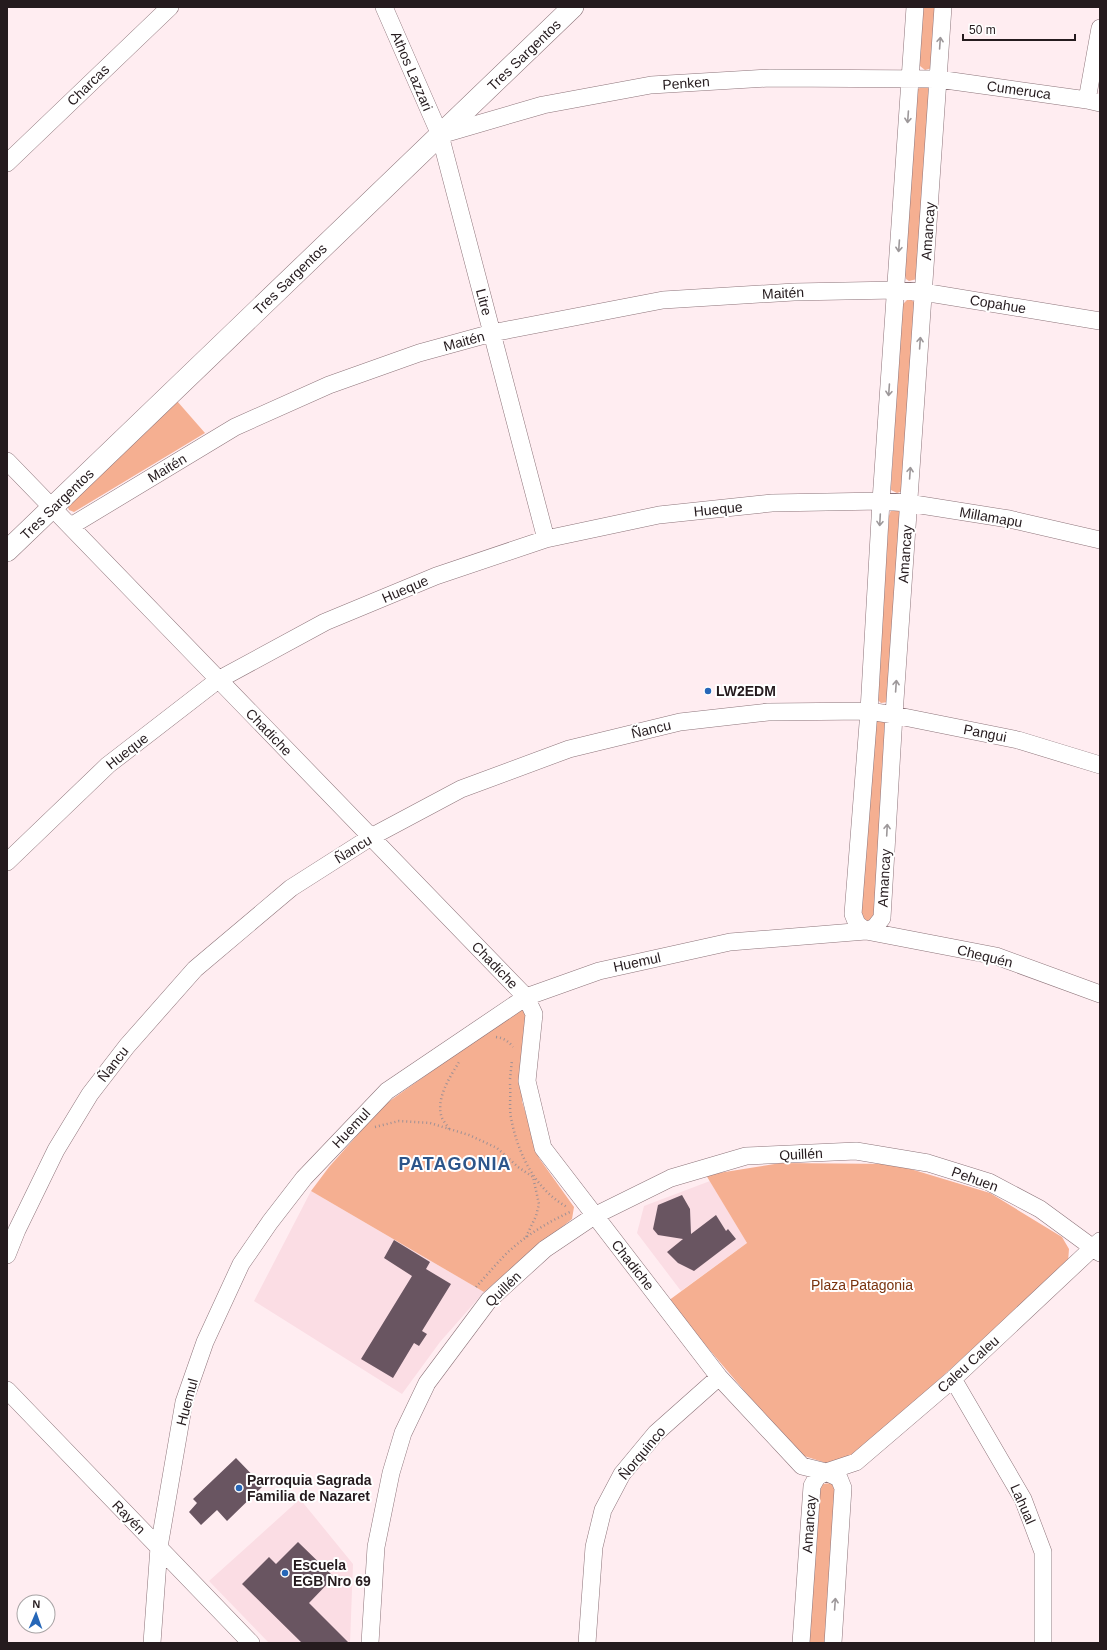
<svg xmlns="http://www.w3.org/2000/svg" width="1107" height="1650" viewBox="0 0 1107 1650" font-family="Helvetica,sans-serif">
<style>
.built{fill:#fbdde4}
.green{fill:#f5af91}
.building{fill:#695561}
.lines{fill:none;stroke-linecap:round;stroke-linejoin:round}
.minor-casing{stroke:#8d747a;stroke-width:18}
.tertiary-casing{stroke:#8d747a;stroke-width:22}
.path{stroke:#9f9094;stroke-width:2.5;stroke-dasharray:1 3;stroke-linecap:butt}
.minor{stroke:#fff;stroke-width:17}
.tertiary{stroke:#fff;stroke-width:21}
.oneway{stroke:#9d989a}
.poi-dot{fill:#2667b8;stroke:#fff;stroke-width:1.5}
.labels{text-anchor:middle;stroke-width:4;stroke-linejoin:round;paint-order:stroke}
.street-label{font-size:14px;fill:#251b1e;stroke:#fff}
.poi-label{font-size:14px;font-weight:bold;fill:#251b1e;stroke:#fff;text-anchor:start}
.park-label{font-size:14px;fill:#7a330e;stroke:#fff}
.district-label{font-size:18px;font-weight:bold;letter-spacing:1px;fill:#2c558a;stroke:#fff}
</style>
<rect width="100%" height="100%" fill="#ffedf1"/>
<path class="built" d="M710,1181L747,1243L681,1291L637,1233L644,1206Z
M311,1191L484,1292L440,1342L402,1394L254,1301Z
M300,1499L353,1564L350,1643H269L209,1581Z"/>
<path class="green" d="M923,7H938L932,68L925,70L920,66L919,63Z
M922,86L928,88L931,93L917,279L909,281L906,279L905,275L917,90Z
M910,299L917,304L903,491L897,493L891,490V487L902,305L907,300Z
M177,401L205,433L74,512L69,510L67,505Z
M894,509L900,511L888,702L881,703L876,698L889,516L891,510Z
M878,720L885,722L875,917L870,921C864,921 863,917 861,911L876,722Z
M525,1005L529,1020L522,1042V1101L539,1158L574,1207L572,1219L532,1251L484,1292L311,1191L329,1167L384,1105Z
M781,1163L894,1164L990,1193L1062,1237L1069,1249L1068,1262L856,1455L826,1463L798,1454L668,1301L747,1243L706,1175Z
M831,1483L835,1485L826,1643H807L817,1489L823,1484Z"/>
<path class="building" d="M682,1195L690,1209L691,1234L716,1215L726,1231L728,1229L736,1239L694,1271L678,1263L667,1252L683,1239L658,1235L653,1229L658,1205Z
M394,1240L430,1262L426,1269L451,1284L422,1331L427,1334L419,1346L414,1343L393,1378L361,1359L412,1276L384,1258Z
M236,1458L263,1486L227,1521L217,1510L201,1525L189,1512L197,1503L193,1499Z
M298,1542L334,1577L309,1603L349,1643H302L242,1584L269,1557L276,1564Z"/>
<g class="lines">
<defs>
<path id="minor" d="M384,7L440,135L546,539
M1087,100L1100,28
M440,135L543,105L651,85L770,78L938,79L1087,100L1100,103
M7,163L170,7
M7,461L526,997L534,1014L527,1081L543,1148L719,1377L802,1466L826,1472L839,1478L843,1488L833,1643
M71,526L235,427L329,385L419,353L492,333L663,300L794,292L896,290L923,292L1100,321
M7,862L108,765L218,680L325,622L436,576L546,539L659,515L772,503L881,501L908,503L1009,519L1100,540
M866,931L875,927L882,918L894,715L943,7
M866,931L857,924L853,914L869,711L881,501L915,7
M7,1255L17,1230L56,1150L90,1094L127,1046L195,969L291,888L371,837L461,789L569,749L680,722L768,712L869,711L894,715L1018,740L1100,765
M953,1379L1023,1499L1043,1552V1643
M7,1390L251,1643
M152,1643L159,1547L184,1402L205,1342L241,1264L270,1222L304,1178L387,1091L526,997L599,971L730,942L866,931L996,956L1100,994
M370,1643L376,1547L391,1473L403,1433L427,1383L489,1300L545,1249L594,1216L671,1178L746,1156L856,1151L928,1163L989,1182L1040,1209L1100,1253
M587,1643L594,1547L603,1510L622,1474L656,1433L719,1377
M801,1643L812,1486L817,1477L826,1472L856,1462L953,1379L1100,1241"/>
<path id="tertiary" d="M7,551L573,7"/>
</defs>
<use href="#minor" class="minor-casing"/>
<use href="#tertiary" class="tertiary-casing"/>
<path class="path" d="M496,1037C504,1038 508,1041 513,1047
M510,1079L512,1060
M510,1084C511,1095 509,1107 511,1118C518,1154 535,1189 567,1207
M375,1127L399,1121L430,1123L469,1135L497,1148L518,1167L533,1177L539,1204L536,1216L526,1237
M449,1129C447,1125 444,1122 442,1118C435,1099 450,1077 459,1062
M476,1287C486,1276 496,1264 507,1253C525,1236 548,1222 570,1212"/>
<use href="#minor" class="minor"/>
<use href="#tertiary" class="tertiary"/>
</g>
<defs><path id="oneway-shaft" d="M-6 0H5M1.5-3L5.5 0L1.5 3" fill="none" stroke-width="1.6" stroke-linecap="round" stroke-linejoin="round"/></defs>
<g class="oneway">
<use href="#oneway-shaft" transform="translate(940 43) rotate(-86)"/>
<use href="#oneway-shaft" transform="translate(908 117) rotate(94)"/>
<use href="#oneway-shaft" transform="translate(899 246) rotate(94)"/>
<use href="#oneway-shaft" transform="translate(920 343) rotate(-86)"/>
<use href="#oneway-shaft" transform="translate(889 390) rotate(94)"/>
<use href="#oneway-shaft" transform="translate(910 473) rotate(-86)"/>
<use href="#oneway-shaft" transform="translate(880 520) rotate(93)"/>
<use href="#oneway-shaft" transform="translate(896 686) rotate(-86)"/>
<use href="#oneway-shaft" transform="translate(887 830) rotate(-87)"/>
<use href="#oneway-shaft" transform="translate(835 1604) rotate(-86)"/>
</g>
<g class="poi-dot">
<circle cx="708" cy="691" r="4"/>
<circle cx="239" cy="1488" r="4"/>
<circle cx="285" cy="1573" r="4"/>
</g>
<g class="labels">
<g class="street-label">
<text transform="translate(524 55) rotate(-44)" y="5">Tres Sargentos</text>
<text transform="translate(412 71) rotate(67)" y="5">Athos Lazzari</text>
<text transform="translate(686 83) rotate(-4)" y="5">Penken</text>
<text transform="translate(88 85) rotate(-44)" y="5">Charcas</text>
<text transform="translate(1019 90) rotate(8)" y="5">Cumeruca</text>
<text transform="translate(928 231) rotate(-86)" y="5">Amancay</text>
<text transform="translate(290 279) rotate(-44)" y="5">Tres Sargentos</text>
<text transform="translate(783 293) rotate(-3)" y="5">Maitén</text>
<text transform="translate(484 302) rotate(75)" y="5">Litre</text>
<text transform="translate(998 304) rotate(9)" y="5">Copahue</text>
<text transform="translate(464 341) rotate(-15)" y="5">Maitén</text>
<text transform="translate(167 468) rotate(-31)" y="5">Maitén</text>
<text transform="translate(57 504) rotate(-44)" y="5">Tres Sargentos</text>
<text transform="translate(718 509) rotate(-6)" y="5">Hueque</text>
<text transform="translate(991 517) rotate(10)" y="5">Millamapu</text>
<text transform="translate(905 554) rotate(-86)" y="5">Amancay</text>
<text transform="translate(405 589) rotate(-23)" y="5">Hueque</text>
<text transform="translate(651 729) rotate(-13)" y="5">Ñancu</text>
<text transform="translate(269 732) rotate(46)" y="5">Chadiche</text>
<text transform="translate(985 733) rotate(11)" y="5">Pangui</text>
<text transform="translate(127 751) rotate(-38)" y="5">Hueque</text>
<text transform="translate(353 849) rotate(-32)" y="5">Ñancu</text>
<text transform="translate(884 878) rotate(-87)" y="5">Amancay</text>
<text transform="translate(985 956) rotate(14)" y="5">Chequén</text>
<text transform="translate(637 962) rotate(-12)" y="5">Huemul</text>
<text transform="translate(495 965) rotate(46)" y="5">Chadiche</text>
<text transform="translate(113 1064) rotate(-52)" y="5">Ñancu</text>
<text transform="translate(351 1128) rotate(-47)" y="5">Huemul</text>
<text transform="translate(801 1154) rotate(-3)" y="5">Quillén</text>
<text transform="translate(975 1179) rotate(20)" y="5">Pehuen</text>
<text transform="translate(633 1265) rotate(52)" y="5">Chadiche</text>
<text transform="translate(503 1289) rotate(-44)" y="5">Quillén</text>
<text transform="translate(968 1364) rotate(-42)" y="5">Caleu Caleu</text>
<text transform="translate(187 1402) rotate(-75)" y="5">Huemul</text>
<text transform="translate(642 1453) rotate(-50)" y="5">Ñorquinco</text>
<text transform="translate(1023 1504) rotate(66)" y="5">Lahual</text>
<text transform="translate(129 1517) rotate(46)" y="5">Rayén</text>
<text transform="translate(809 1524) rotate(-86)" y="5">Amancay</text>
</g>
<g class="poi-label">
<text x="716" y="696">LW2EDM</text>
<text x="247" y="1485">Parroquia Sagrada<tspan x="247" dy="16">Familia de Nazaret</tspan></text>
<text x="293" y="1570">Escuela<tspan x="293" dy="16">EGB Nro 69</tspan></text>
</g>
<g class="park-label">
<text x="862" y="1290">Plaza Patagonia</text>
</g>
<g class="district-label">
<text x="455" y="1170">PATAGONIA</text>
</g>
</g>
<rect width="1107" height="1650" fill="none" stroke="#251b1e" stroke-width="16"/>
<g transform="translate(36 1614) rotate(2)"><circle r="19" fill="#ffffff" stroke="#a8a4a5"/>
<path d="M0-3L7 15L0 10L-7 15Z" fill="#2667b8"/>
<text y="-6" font-size="11" font-weight="bold" text-anchor="middle" fill="#251b1e">N</text>
</g>
<path d="M963 34v6h112v-6" fill="none" stroke="#251b1e" stroke-width="2"/>
<text x="969" y="34" font-size="12" fill="#251b1e" stroke="#ffffff" stroke-width="3" paint-order="stroke">50 m</text>
</svg>
